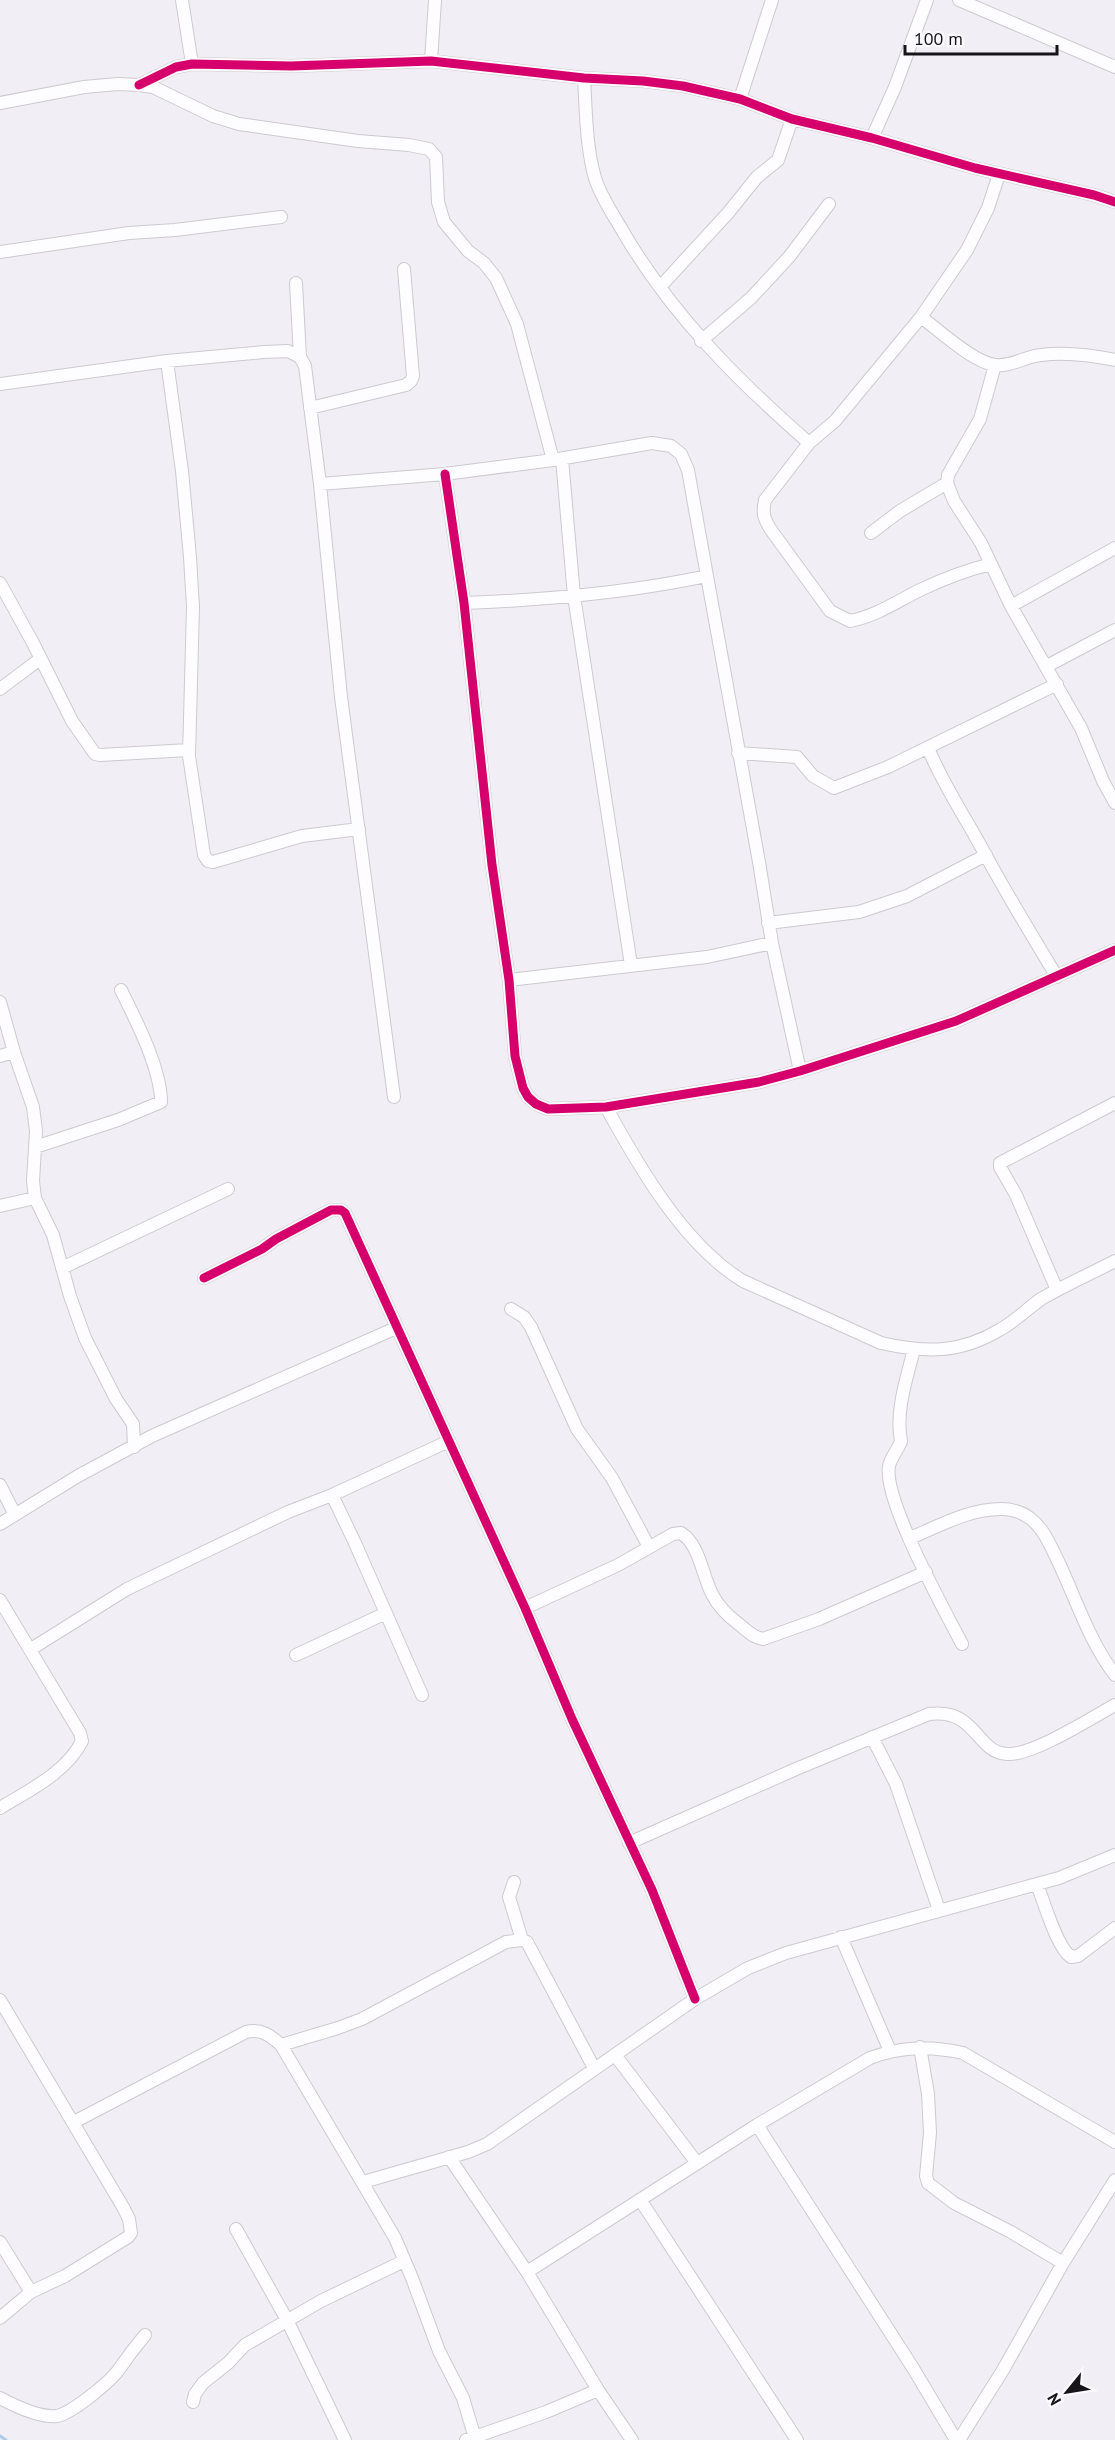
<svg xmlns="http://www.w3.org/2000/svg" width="1115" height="2440" viewBox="0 0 1115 2440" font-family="'PT Sans',sans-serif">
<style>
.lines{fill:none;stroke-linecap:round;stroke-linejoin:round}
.stream{stroke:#accbe6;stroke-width:3}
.minor-casing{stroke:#cdcad0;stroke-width:14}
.minor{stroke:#fdfcfe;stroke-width:12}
.cycleway-casing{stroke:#fbfafd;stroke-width:13}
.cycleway{stroke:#d6006c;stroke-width:9}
</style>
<rect width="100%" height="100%" fill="#f1eef6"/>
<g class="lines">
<path class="stream" d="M0,2436L6,2440"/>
<defs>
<path id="minor" d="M182,0L192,64
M959,0L1115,67
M431,61L435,0
M584,78C586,111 586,147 595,178C601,198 615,217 625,235C673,316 738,381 809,443
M139,85L176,67L192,64L291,66L431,61L584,78L643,81L683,86L740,99L792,119L872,138L975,168L1094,195L1115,202
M740,99L772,0
M0,103L84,87L118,84L139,85L153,87L213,116L239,124L358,141L409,145L429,149L436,157L438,202L444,222L468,251L484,263L496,278L517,324L553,460
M872,138L895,87L927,0
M0,252L129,233L175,230L281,217
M296,283L300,357L305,366L320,484L341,697L394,1097
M660,287L728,213L757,177L778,160L792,119
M921,317C940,331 973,362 995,365C1011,367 1026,356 1041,355C1065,352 1091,355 1115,360
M701,341L751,298L789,257L829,204
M167,361L182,471L190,557L193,607L189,756L204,855L208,861L213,862L302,836L359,829
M995,365L980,419L948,475L947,483L954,501L981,543L1011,606L1081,728L1103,781L1115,803
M0,384L167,361L264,352L288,351L300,357
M310,408L406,385L411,381L413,376L404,269
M562,459L574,596L631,965
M445,474L464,603L492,865L509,980L515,1056L523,1088L528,1097L536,1104L548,1109L606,1107L759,1082L800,1071L956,1021L1115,950
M320,484L445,474L553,460L652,443L671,446L681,454L688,470L707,576
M871,533L900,511L947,483
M991,564C967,570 943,579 920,590C896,602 876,616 850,621L830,611L771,530C764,519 762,513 765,500L809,443L835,421L921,317L967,250L988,208L999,174
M0,583L33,643L72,721L95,754L100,755L189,750
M464,603C545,600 627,593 707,576L759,862L772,943L800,1071
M1011,606L1115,548
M1047,666L1115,630
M0,689L40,659
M928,748C943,785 966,818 985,854C1008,896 1032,936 1057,977
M738,753L797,757L813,776L834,788L888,767L1057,684
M768,923L859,912L907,896L986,855
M509,980L707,957L772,943
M0,1002L14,1052L33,1107L36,1131L33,1181L35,1198
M0,1056L14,1052
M606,1107C639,1167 684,1245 743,1281L881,1343C926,1353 960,1354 1001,1329C1015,1321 1027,1309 1041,1299C1065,1285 1090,1274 1115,1261
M35,1147L118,1120L161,1102C161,1069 136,1020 121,990
M0,1206L35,1198L53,1235L70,1296L85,1338L116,1399L133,1424L134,1447
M62,1268L228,1189
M204,1278L262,1249L276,1239L331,1210H341L345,1213L525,1608L572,1719L652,1890L695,1999
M1057,1290L1016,1195L1000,1167V1163L1115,1103
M511,1309L524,1317L531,1327L577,1429L612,1478L649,1547
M914,1349C907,1378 895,1411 901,1441C898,1450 891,1457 889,1466C883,1500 944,1609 962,1644
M0,1485L15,1515
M332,1495L355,1543L422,1695
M0,1524L78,1476L152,1436L396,1328
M910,1538C939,1526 969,1509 1001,1509C1012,1509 1022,1512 1031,1519C1044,1529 1051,1547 1058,1561C1076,1599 1089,1641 1115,1675
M0,1600L80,1733L82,1741C67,1772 28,1791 0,1808
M525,1608L618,1565L673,1534L681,1533C700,1545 702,1575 712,1594C718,1606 729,1617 740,1625C747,1631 754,1638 763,1639L819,1619L926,1572
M31,1649L127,1589L288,1512L332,1495L449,1441
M296,1655L386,1613
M872,1737L896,1784L939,1910
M629,1843L796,1769L929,1714C977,1708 975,1752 1007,1754C1032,1756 1091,1718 1115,1705
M514,1882L509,1897L522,1940L527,1942L535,1957L594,2068
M1037,1884C1044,1902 1057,1948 1071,1957L1078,1956L1115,1928
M841,1937L890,2051
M0,2000L123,2207L129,2219L131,2233L128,2237L65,2276L31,2292L0,2318
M281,2045L338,2028L362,2019L506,1942L522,1940
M920,2047L928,2094L930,2133L926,2176L928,2183L954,2203L1011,2232L1063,2263
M615,2055L697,2163
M74,2122L246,2032C261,2028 271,2036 281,2045L395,2238L412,2278L439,2351L463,2398L475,2438
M757,2125L913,2368L956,2440
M449,2157L527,2272L598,2390L632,2440
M363,2182L468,2152L487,2144L695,1999L748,1968L786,1953L1059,1878L1115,1855
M641,2201L797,2440
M236,2229L287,2320L345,2440
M0,2242L31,2292
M527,2272L757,2125L870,2058C902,2046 931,2046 963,2053L1115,2142
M0,2398C15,2406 39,2418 57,2416C72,2413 107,2384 117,2372C126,2359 135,2347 145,2335
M193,2402L195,2394L203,2383L228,2363L245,2345L321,2301L404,2261
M466,2440L546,2412L598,2390
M959,2440L1003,2370L1063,2263L1115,2180"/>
</defs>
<use href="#minor" class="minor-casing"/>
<use href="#minor" class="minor"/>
<defs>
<path id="cycleway" d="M139,85L176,67L192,64L291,66L431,61L584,78L643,81L683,86L740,99L792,119L872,138L975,168L1094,195L1115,202
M445,474L464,603L492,865L509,980L515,1056L523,1088L528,1097L536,1104L548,1109L606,1107L759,1082L800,1071L956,1021L1115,950
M204,1278L262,1249L276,1239L331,1210H341L345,1213L525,1608L572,1719L652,1890L695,1999"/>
</defs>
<use href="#cycleway" class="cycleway-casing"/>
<use href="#cycleway" class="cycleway"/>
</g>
<g transform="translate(1067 2392) rotate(240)" stroke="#fbfafd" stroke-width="4.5" paint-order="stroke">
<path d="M0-4.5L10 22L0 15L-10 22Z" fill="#17141a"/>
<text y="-9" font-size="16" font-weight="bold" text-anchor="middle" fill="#17141a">N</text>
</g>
<path d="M905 45v9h152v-9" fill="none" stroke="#17141a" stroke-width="3"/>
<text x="914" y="45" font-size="18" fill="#17141a" stroke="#fbfafd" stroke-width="4.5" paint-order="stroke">100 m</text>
</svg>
